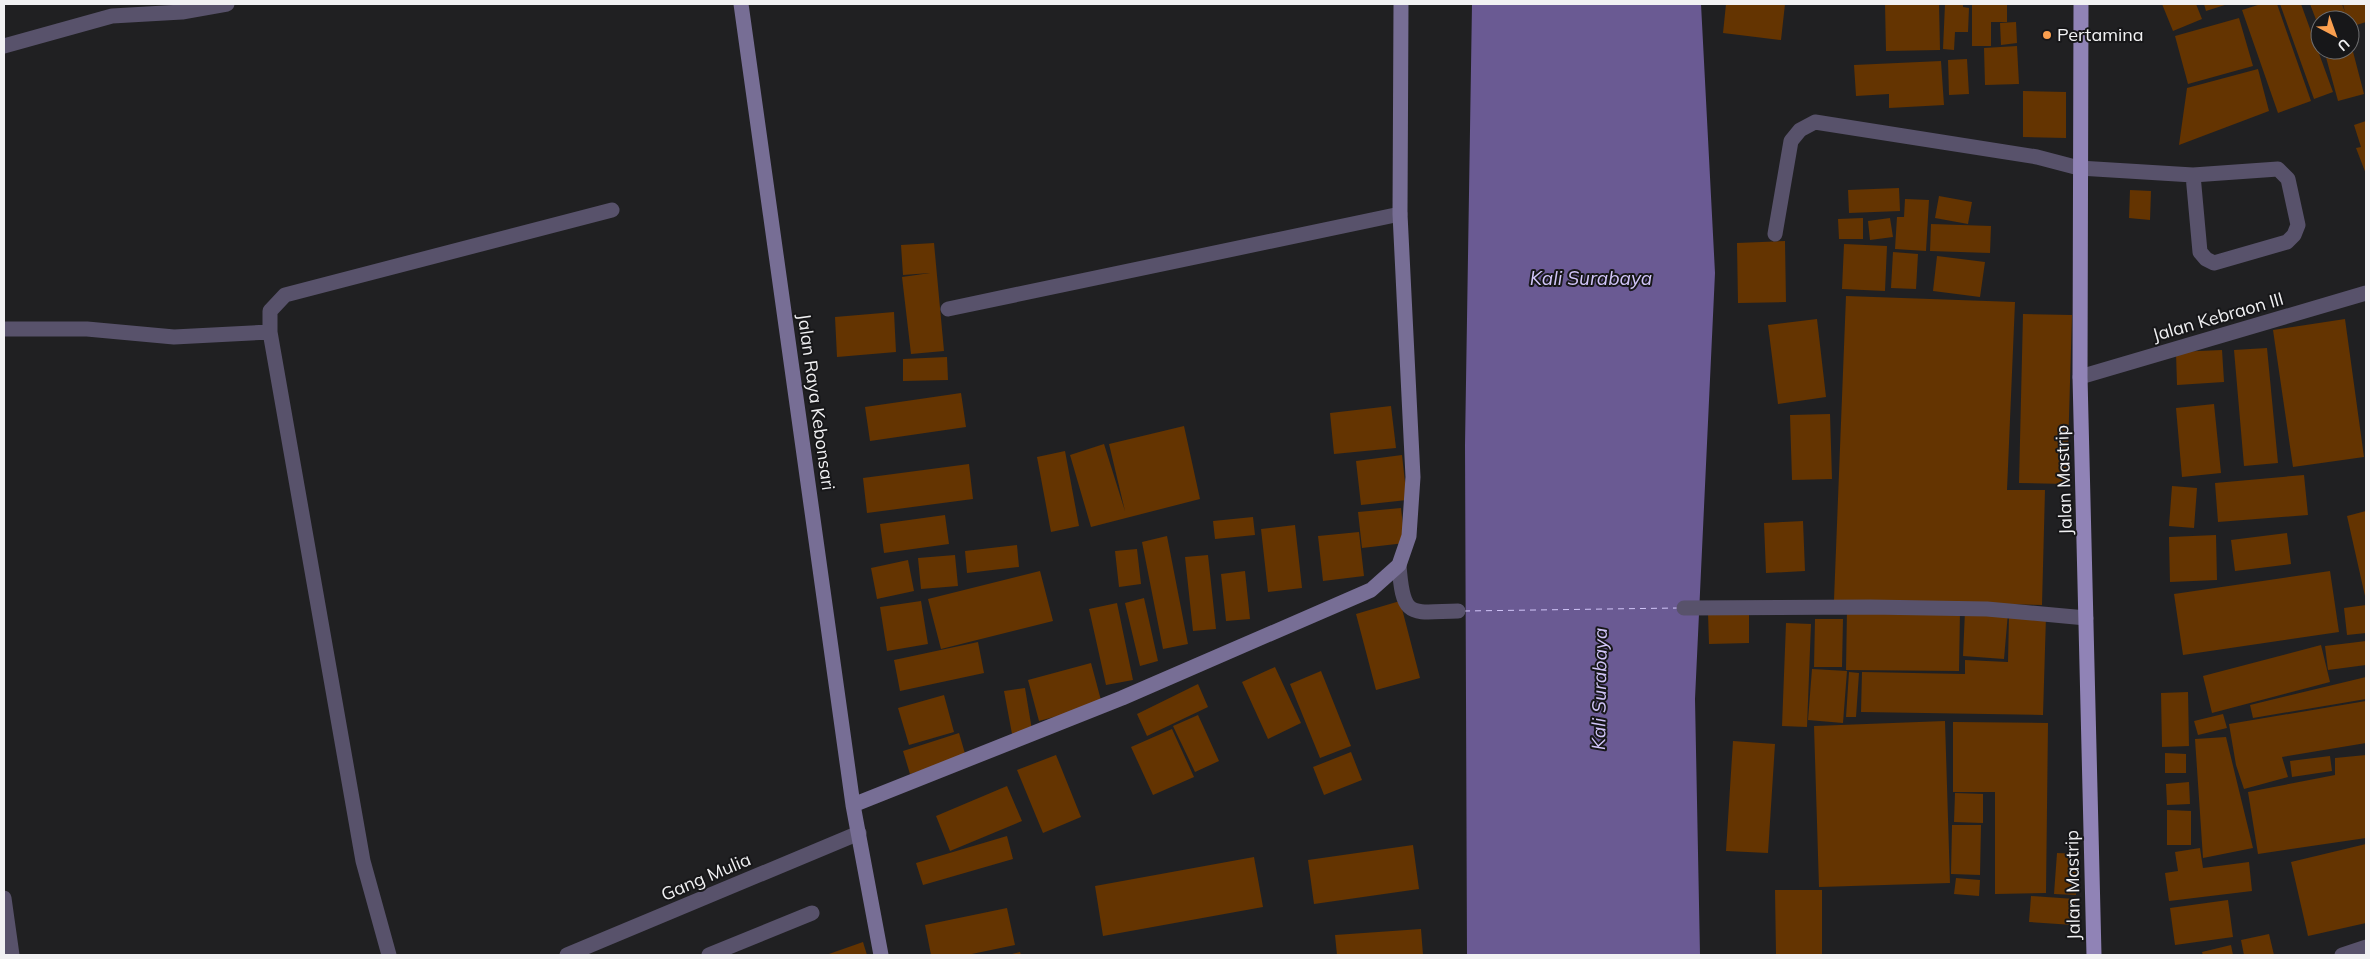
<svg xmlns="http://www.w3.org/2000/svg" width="2370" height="959" viewBox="0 0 2370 959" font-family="Mulish,sans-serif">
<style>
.water{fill:#6a5a93}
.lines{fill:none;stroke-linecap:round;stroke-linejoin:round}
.ferry{stroke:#d2c6f9;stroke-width:1;stroke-dasharray:6 5;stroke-linecap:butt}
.building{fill:#643401}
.lane{stroke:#58526b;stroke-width:15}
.street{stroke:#58526b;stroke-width:15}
.secondary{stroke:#776e95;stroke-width:15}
.primary{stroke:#9083b6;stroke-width:15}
.poi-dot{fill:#fa9f4f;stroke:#171719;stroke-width:2}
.labels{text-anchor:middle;stroke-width:4;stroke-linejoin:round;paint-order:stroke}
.poi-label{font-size:18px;fill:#f1f1f3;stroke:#171719;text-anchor:start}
.street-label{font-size:18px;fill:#f1f1f3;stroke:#171719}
.water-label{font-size:19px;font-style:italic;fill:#d2c6f9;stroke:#171719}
</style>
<rect width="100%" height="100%" fill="#202022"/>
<path class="water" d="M1472,4H1701L1715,273L1695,699L1700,955H1467L1465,445Z"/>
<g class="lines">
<path class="ferry" d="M1464,611L1678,608"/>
</g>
<path class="building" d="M1726,4H1785L1781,40L1723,33Z
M1885,4H1939L1940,50L1886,51Z
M1945,4H1963V7L1969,8L1968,32H1955L1954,50L1943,49Z
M1972,4H2007V22H1991V46H1972Z
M2162,4H2196L2202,19L2173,31Z
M2204,4H2228L2206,11Z
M2261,4H2277L2311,101L2278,113L2242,10Z
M2280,4H2301L2333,92L2314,99Z
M2310,4H2342L2345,12L2343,4H2366V22L2350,27V20H2320V30Z
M2239,18L2253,66L2188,84L2175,36Z
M2016,22L2017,43L2001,45L2000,23Z
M2351,44L2364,94L2338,101L2324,50H2350Z
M2017,46L2019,84L1985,85L1984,48Z
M1967,59L1969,94L1949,95L1948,60Z
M1941,61L1944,105L1889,108V94L1856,96L1854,65Z
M2258,69L2269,111L2179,145L2187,88Z
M2023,91L2066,92V138L2023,137Z
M2366,121V174L2356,148L2361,147L2354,125Z
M1899,188L1900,211L1849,213L1848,190Z
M2130,190L2151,191L2150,220L2129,218Z
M1939,196L1972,202L1968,224L1935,218Z
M1905,199L1929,200L1926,251L1895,249L1897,217H1904Z
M1863,218V239H1839L1838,219Z
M1890,218L1893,237L1870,240L1868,221Z
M1931,224L1991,226L1990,253L1930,251Z
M1785,241L1786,302L1738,303L1737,243Z
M934,243L944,351L911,354L902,277L930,273L903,275L901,245Z
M1844,244L1887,246L1885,291L1842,289Z
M1893,252L1918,254L1916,289L1891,288Z
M1937,256L1985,262L1980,297L1933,291Z
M1846,296L2015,302L2007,490H2045L2042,605L1834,600Z
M894,312L896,352L837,357L835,317Z
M2023,314L2072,315L2067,484L2019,483Z
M1817,319L1826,397L1778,404L1768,325Z
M2345,319L2364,457L2293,467L2273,330Z
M2267,348L2278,463L2244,466L2234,350Z
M2222,350L2224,382L2177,385L2176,352Z
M947,357L948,380L903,381V359Z
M961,393L966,427L870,441L865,407Z
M2214,404L2221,473L2182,477L2176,408Z
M1391,406L1396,448L1334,454L1330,413Z
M1830,414L1832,479L1792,480L1790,415Z
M1184,426L1200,499L1091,527L1070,455L1104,444L1125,511L1109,444Z
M1065,451L1079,526L1051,532L1037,457Z
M1402,455L1407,500L1361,505L1356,461Z
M969,464L973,499L867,513L863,478Z
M2304,475L2308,515L2218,522L2215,483Z
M2172,486L2197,488L2194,528L2169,526Z
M1401,508L1405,543L1362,548L1358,512Z
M2366,511V596H2365L2347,516Z
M945,515L949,544L884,553L880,524Z
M1253,517L1255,535L1215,539L1213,521Z
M1803,521L1805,571L1766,573L1764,523Z
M1295,525L1302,588L1268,592L1261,529Z
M1359,532L1364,576L1323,581L1318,536Z
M2287,533L2291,564L2235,571L2231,540Z
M2216,535L2217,580L2170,582L2169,537Z
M1167,536L1188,644L1163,649L1142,542Z
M1017,545L1019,567L967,573L965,551Z
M1137,549L1141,584L1119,587L1115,551Z
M955,555L958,586L921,589L918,558Z
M1208,555L1216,629L1193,631L1185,557Z
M908,560L914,591L877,599L871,568Z
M1040,571L1053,621L941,649L928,599Z
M1245,571L1250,619L1226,621L1221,574Z
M2330,571L2339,632L2183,655L2174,594Z
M1144,598L1158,661L1140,666L1125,603Z
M921,601L928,644L887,651L880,607Z
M1400,601L1420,678L1376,690L1356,614Z
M1117,603L1133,680L1106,685L1089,609Z
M2366,605V633L2347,635L2344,608Z
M1847,609L1960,610L1959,671L1846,670Z
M1965,611L2008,613L2004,659L1963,656Z
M1749,612V643L1709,644L1708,613Z
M2009,615L2046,616L2043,715L1861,712L1862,672L1965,674V660L2008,662Z
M1815,619H1843L1842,667H1814Z
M1786,623L1811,624L1807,727L1782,726Z
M2366,641V665L2328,670L2325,646Z
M978,642L984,673L900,691L894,660Z
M2321,645L2330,682L2212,713L2203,676Z
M1091,663L1102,704L1039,721L1028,680Z
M1275,667L1301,723L1268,739L1242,682Z
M1812,669L1847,671L1843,723L1808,720Z
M1321,671L1351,746L1320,758L1290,684Z
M1849,672L1859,673L1856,717H1846Z
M2366,677V699L2253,718L2250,705Z
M1198,684L1208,707L1147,736L1137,714Z
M1025,688L1032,730L1012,734L1004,691Z
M2188,692L2189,746L2162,747L2161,693Z
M944,695L954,732L909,745L898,708Z
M2366,701V743L2282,757L2288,777L2244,789L2236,765L2229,724Z
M2223,714L2227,728L2198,735L2194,721Z
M1198,715L1219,761L1195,772L1173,726Z
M1945,721L1950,883L1819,887L1814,726Z
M1953,722L2048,723L2046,893L1995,894V792H1953Z
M1172,729L1194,777L1153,795L1131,747Z
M959,733L966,757L910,774L903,751Z
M2226,737L2253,848L2203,858L2195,739Z
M1733,741L1775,744L1768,853L1726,851Z
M1351,752L1362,780L1324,795L1313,767Z
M2165,753L2186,754V773H2165Z
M1056,755L1081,817L1043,833L1017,770Z
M2366,755V838L2258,854L2248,792L2335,775V758Z
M2330,756L2332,771L2292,777L2290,761Z
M2189,782L2190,804L2167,805L2166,784Z
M1007,786L1022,821L950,851L936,816Z
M1955,793L1983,794V823L1954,822Z
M2167,810L2191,811V845H2167Z
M1952,825H1981L1980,875L1951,874Z
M1007,836L1013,859L923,885L916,863Z
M2366,844V923L2308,936L2291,862Z
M1413,845L1419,889L1314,904L1308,860Z
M2200,848L2203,868L2249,862L2252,891L2169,901L2165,873L2178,871L2175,852Z
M2057,853L2079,854L2076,895L2054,894Z
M1254,857L1263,907L1103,936L1095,886Z
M1956,878L1980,880L1979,896L1954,894Z
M1775,890H1822V955H1776Z
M2031,896L2075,899L2073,925L2029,922Z
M2228,900L2233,937L2175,945L2170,908Z
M1007,908L1015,945L967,955H931L925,925Z
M1421,929L1423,955H1337L1335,935Z
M2269,934L2274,955H2244L2241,940Z
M863,942L867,955H826Z
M2231,945L2233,955H2203L2202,952Z
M1020,952L1021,955H1008Z"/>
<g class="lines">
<path class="lane" d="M1775,234L1791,141L1800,130L1815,122L2037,157L2079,168L2193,175L2278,169L2288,179L2298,225L2294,235L2287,242L2214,263L2206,259L2200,252L2193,175"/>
<path class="street" d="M4,46L112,16L182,12L227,4
M948,309L1400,214
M4,329H87L174,337L270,332
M2080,377L2366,293
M1399,565C1403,620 1410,612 1458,611
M1684,608L1870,607L1987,609L2086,618
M4,898L12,955
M389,955L363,861L270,332V311L285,295L612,210
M567,955L859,833
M709,955L812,913
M2342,955L2366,947"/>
<path class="secondary" d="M741,4L853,805L881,955
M853,805L1122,698L1371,590L1399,565L1409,536L1413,477L1400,214L1401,4"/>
<path class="primary" d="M2081,4L2080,377L2094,955"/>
</g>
<circle class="poi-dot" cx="2047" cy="35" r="5"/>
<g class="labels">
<g class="poi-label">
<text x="2057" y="41">Pertamina</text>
</g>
<g class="street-label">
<text transform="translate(2218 317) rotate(-16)" y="6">Jalan Kebraon III</text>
<text transform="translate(816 402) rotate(82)" y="6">Jalan Raya Kebonsari</text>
<text transform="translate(2064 480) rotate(-92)" y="6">Jalan Mastrip</text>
<text transform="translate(706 877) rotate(-23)" y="6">Gang Mulia</text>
<text transform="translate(2073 885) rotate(-91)" y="6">Jalan Mastrip</text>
</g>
<g class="water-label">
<text x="1591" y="285">Kali Surabaya</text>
<text transform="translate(1599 689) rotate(-89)" y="7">Kali Surabaya</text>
</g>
</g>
<rect width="2370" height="959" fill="none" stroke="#f1f1f3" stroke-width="10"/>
<g transform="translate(2335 35) rotate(139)"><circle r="24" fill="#171719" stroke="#6e6e70"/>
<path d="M0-4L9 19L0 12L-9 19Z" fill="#fa9f4f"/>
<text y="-8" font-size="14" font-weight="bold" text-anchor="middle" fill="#f1f1f3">U</text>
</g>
</svg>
